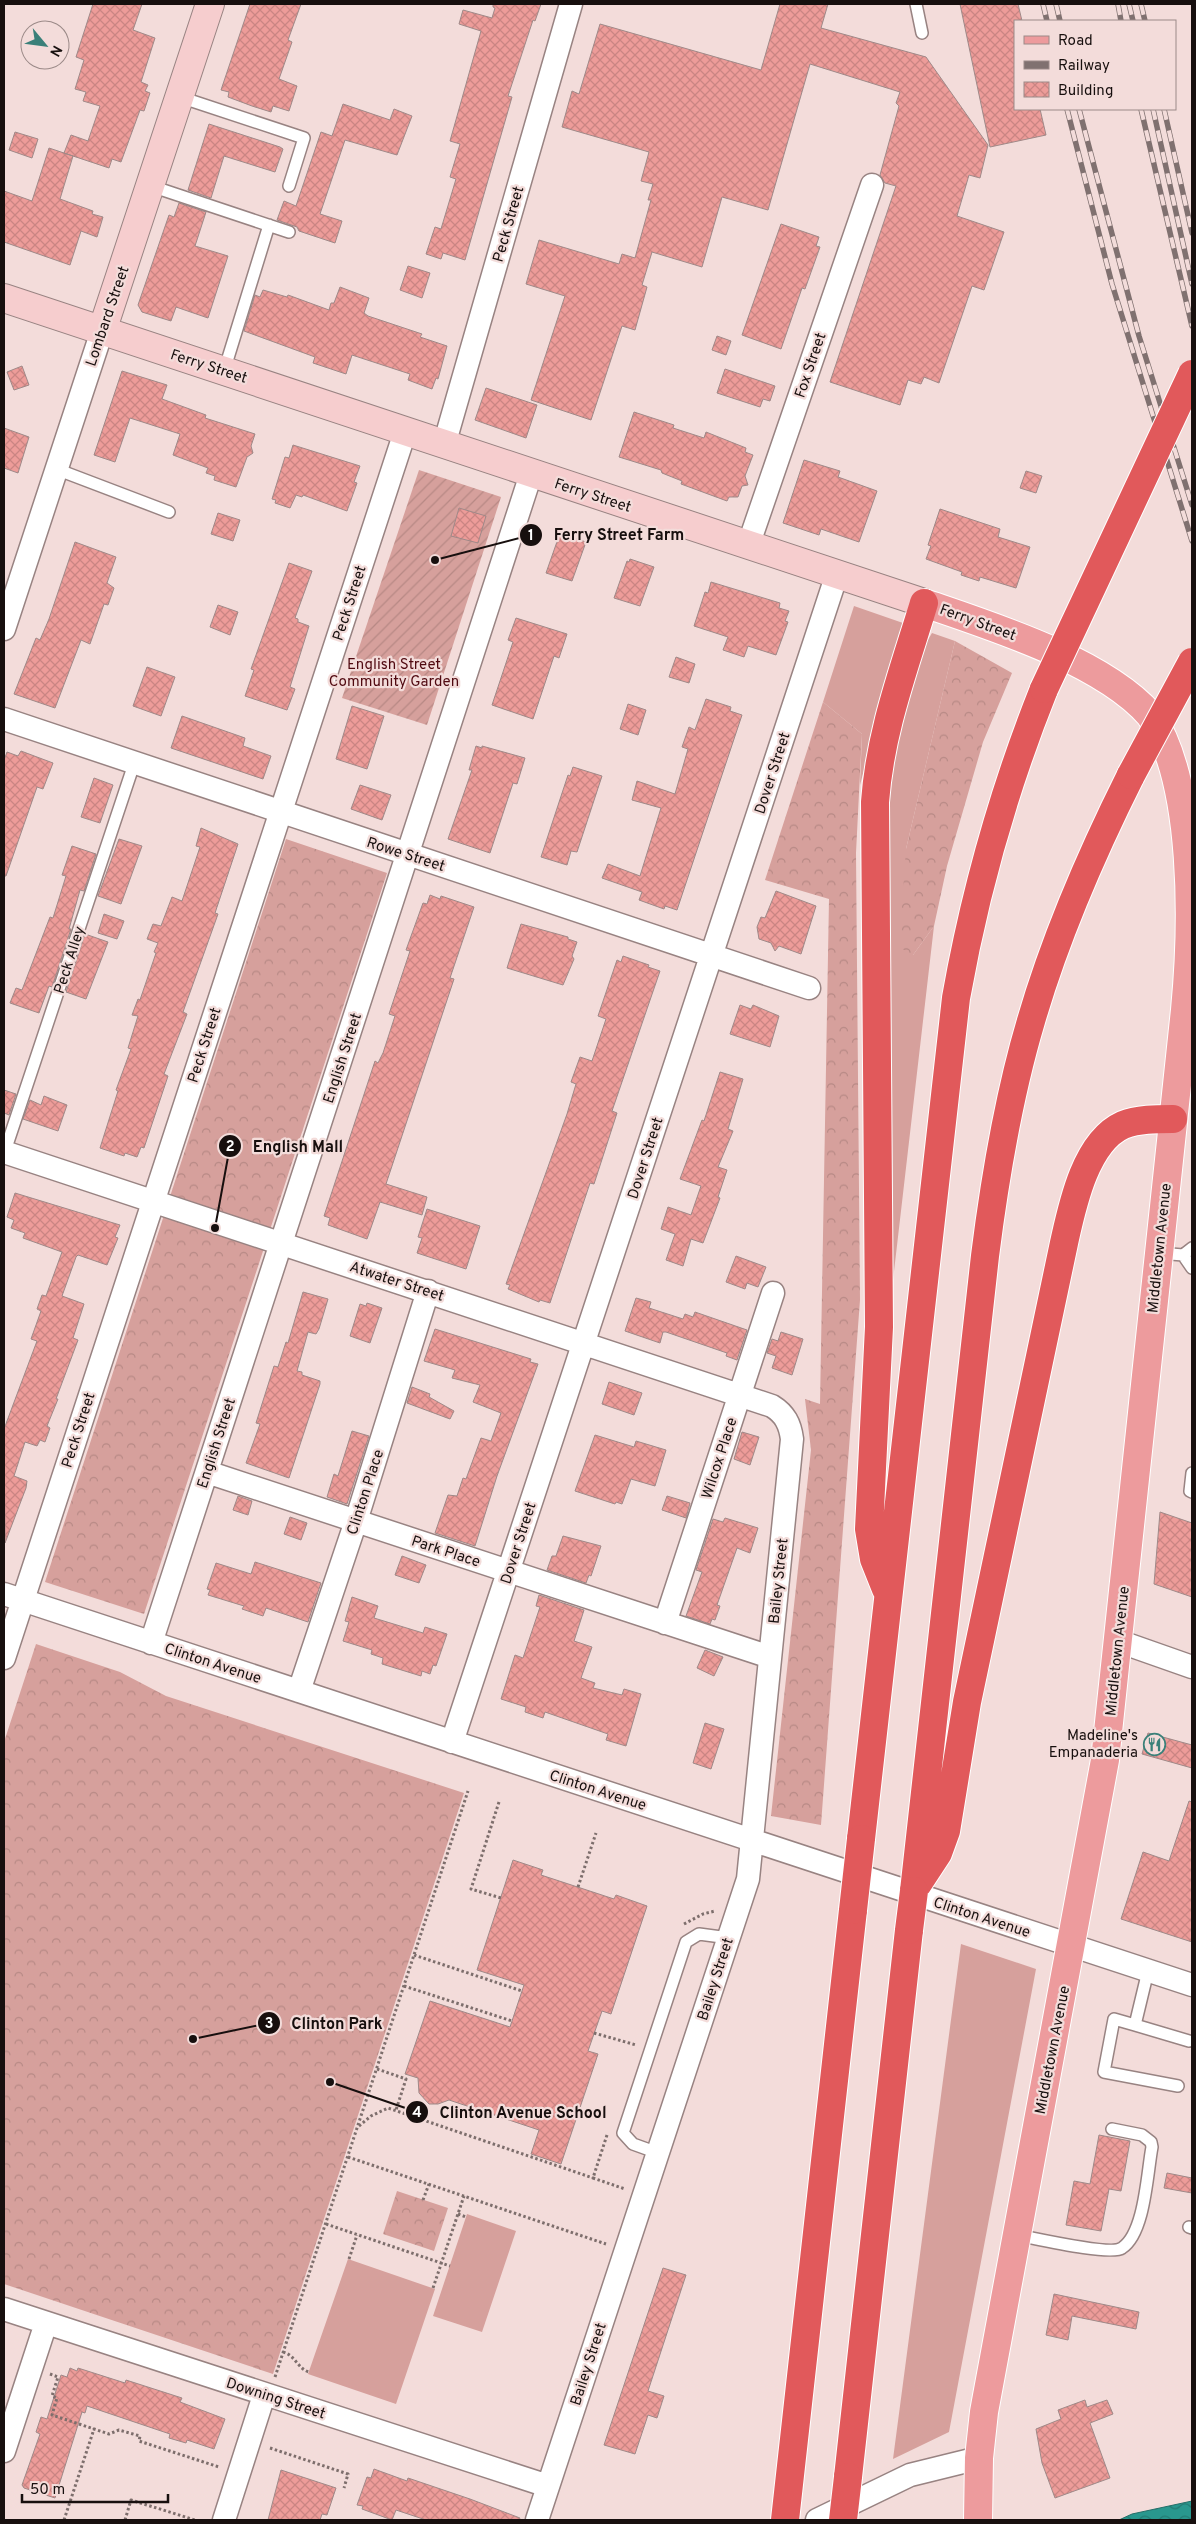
<svg xmlns="http://www.w3.org/2000/svg" width="1196" height="2524" viewBox="0 0 1196 2524" font-family="Overpass,sans-serif">
<style>
.grass{fill:#d6a09c}
.forest{fill:url(#forest-crowns)}
.garden{fill:url(#garden-furrows)}
.water{fill:url(#water-waves);stroke:#246e68}
.building{fill:url(#building-cross-hatch);stroke:#9f8988}
.lines{fill:none;stroke-linecap:round;stroke-linejoin:round}
.lane-casing{stroke:#988382;stroke-width:14}
.street-casing{stroke:#988382;stroke-width:25}
.secondary-casing{stroke:#988382;stroke-width:30}
.primary-casing{stroke:#fff;stroke-width:30}
.highway-casing{stroke:#fff;stroke-width:30}
.path{stroke:#7d6e6c;stroke-width:3;stroke-dasharray:2.5 2.5;stroke-linecap:butt}
.lane{stroke:#fff;stroke-width:11}
.street{stroke:#fff;stroke-width:22}
.secondary{stroke:#f6cdce;stroke-width:28}
.primary{stroke:#ed9b9d;stroke-width:28}
.highway{stroke:#e1595b;stroke-width:28}
.rail-casing{stroke:#807170;stroke-width:5.5}
.rail{stroke:#f3dcda;stroke-width:4;stroke-dasharray:11;stroke-linecap:butt}
.highway-bridge-casing{stroke:#fff;stroke-width:30;stroke-linecap:butt}
.highway-bridge{stroke:#e1595b;stroke-width:28}
.labels{text-anchor:middle;stroke-width:4.5;stroke-linejoin:round;paint-order:stroke}
.street-label{font-size:15px;fill:#170f0e;stroke:#f3dcda}
.park-label{font-size:15px;fill:#500910;stroke:#f3dcda}
.poi-label{font-size:15px;fill:#170f0e;stroke:#f3dcda;text-anchor:end}
.leader{fill:none;stroke:#170f0e;stroke-width:2}
.callout-dot{fill:#170f0e;stroke:#f3dcda;stroke-width:2}
.mark-label{font-size:15px;text-anchor:middle;font-weight:bold;fill:#fff}
.callout-label{font-size:16px;text-anchor:middle;font-weight:bold;fill:#170f0e;stroke:#f3dcda;stroke-width:4.5;stroke-linejoin:round;paint-order:stroke}
</style>
<defs>
<pattern id="forest-crowns" width="20" height="18" patternUnits="userSpaceOnUse" patternTransform="scale(1.25)"><rect width="20" height="18" fill="#d6a09c"/><path d="M2 6a3 3 0 1 1 6 0M12 15a3 3 0 1 1 6 0" fill="none" stroke="#b78985"/></pattern>
<pattern id="garden-furrows" width="10" height="10" patternUnits="userSpaceOnUse" patternTransform="scale(1.25)"><rect width="10" height="10" fill="#d6a09c"/><path d="M-1 1l2-2M0 10L10 0M9 11l2-2" fill="none" stroke="#b78985"/></pattern>
<pattern id="water-waves" width="16" height="10" patternUnits="userSpaceOnUse" patternTransform="scale(1.25)"><rect width="16" height="10" fill="#29978e"/><path d="M0 5q4-4 8 0t8 0" fill="none" stroke="#227a72"/></pattern>
<pattern id="building-cross-hatch" width="8" height="8" patternUnits="userSpaceOnUse" patternTransform="scale(1.25)"><rect width="8" height="8" fill="#ed9c99"/><path d="M0 0l8 8M0 8l8-8" fill="none" stroke="#ca8583"/></pattern>
</defs>
<rect width="100%" height="100%" fill="#f3dcda"/>
<path class="grass" d="M854,606L903,623L860,785L862,734L823,702Z
M932,633L955,641L906,849L913,955L934,926L893,1280L888,1282L884,843L891,760L903,711L926,643Z
M961,1944L1036,1969L949,2432L893,2459Z
M467,2214L516,2231L482,2332L433,2316Z
M348,2259L435,2289L396,2404L308,2374Z"/>
<path class="forest" d="M955,641L1012,673L983,742L947,866L934,926L913,955L899,947L906,849Z
M823,702L862,734L856,853L860,1300L821,1825L771,1816L811,1450L805,1399L820,1404L829,899L765,880Z
M286,839L387,873L144,1614L45,1582Z
M36,1644L120,1672L166,1696L464,1793L273,2374L4,2284V1742Z
M397,2191L448,2208L434,2251L383,2234Z"/>
<path class="garden" d="M419,470L501,497L427,725L342,698Z"/>
<path class="water" d="M1192,2501V2520H1119L1132,2514Z"/>
<path class="building" d="M93,4H142L133,30L155,38L141,82L148,85L145,91L150,93L144,111L140,110L121,162L112,159L109,168L64,153L71,135L88,141L100,106L83,101L86,92L75,89L84,60L76,57Z
M250,4H301L288,40L292,42L279,79L297,86L289,111L273,106L271,112L252,106L228,97L229,92L221,90Z
M493,4H541L535,21L533,20L508,96L512,97L465,260L443,253L441,259L426,254L435,227L441,229L456,179L450,177L460,144L450,141L481,31L459,24L463,10L492,18L495,8L493,7Z
M780,4H828L821,28L926,57L988,145L980,178L969,175L957,216L1004,232L984,290L972,286L939,383L924,377L921,384L908,380L900,405L830,382L896,186L885,183L880,175L899,106L896,103L900,92L810,64L768,210L722,197L702,267L652,252L642,285L647,287L635,330L622,326L591,420L531,400L565,296L526,284L539,240L619,264L622,254L635,258L651,200H648L653,184L641,181L649,152L562,127L572,91L579,94L600,24L761,70Z
M960,4H1018L1022,21H1015V109H1040L1046,135L990,147Z
M343,104L390,120L394,109L412,116L397,155L345,140L320,214L342,221L335,243L299,231L297,227L277,220L284,201L296,206L321,132L332,136Z
M209,124L280,147L283,149L275,172L224,156L211,198L188,190Z
M15,132L38,139L32,158L9,150Z
M49,148L73,156L60,199L93,211L92,214L103,217L97,237L81,231L70,265L4,242V191L32,201Z
M179,203L206,212L195,246L228,256L208,318L176,307L171,321L142,312L138,305L169,215L174,217Z
M781,224L819,237L816,246L820,247L805,289L802,288L781,349L742,335Z
M408,266L430,273L422,298L400,290Z
M340,287L369,298L364,313L368,316L422,334L420,337L447,346L438,379L436,378L432,389L408,380L410,374L352,355L346,374L313,363L315,357L244,331L255,295L260,297L263,290L287,297L288,295L329,310L331,303H334Z
M717,336L731,341L726,355L712,350Z
M22,366L29,385L14,390L7,372Z
M725,369L775,386L770,401L763,399L760,407L717,393Z
M122,371L167,385L162,399L206,415L205,418L255,434L251,446L253,453L247,457L236,487L214,480L215,476L206,473L208,468L173,455L180,434L130,418L115,462L94,455Z
M486,388L537,405L526,438L475,420Z
M634,412L674,425L673,428L704,438L706,432L746,448L745,452L753,455L745,476L748,485L742,486L738,497H729L727,501L681,484L682,481L662,473L661,470L619,457Z
M4,428L29,437L18,473L4,468Z
M293,445L360,466L354,482L357,483L347,511L303,495L302,497L296,495L290,508L275,503L276,500L272,499L285,457L289,458Z
M804,460L840,471L838,477L877,491L859,542L821,529L819,535L783,523Z
M1026,471L1042,476L1036,493L1020,488Z
M459,508L486,516L478,543L451,536Z
M940,509L1000,529L998,537L1030,547L1016,588L980,577L979,581L961,575L962,572L926,559L931,546L928,545Z
M218,513L240,520L233,541L211,534Z
M562,534L586,542L572,581L546,573L559,536L561,537Z
M75,542L116,557L107,583L114,588L108,605L104,604L90,644L81,640L55,708L14,694L36,638L40,640L49,619Z
M630,559L654,567L640,606L614,598L627,561L629,562Z
M289,563L312,571L295,618L298,619V622L309,626L290,687L295,689L287,710L245,696L254,670L251,669Z
M711,582L780,603L779,608L789,611L785,621L788,622L776,655L748,646L744,657L723,650L728,637L694,626L705,592L708,593Z
M218,605L238,612L230,635L210,627Z
M516,618L567,634L559,658L554,656L533,719L492,705L513,642L508,640Z
M676,657L695,664L689,683L669,677Z
M147,667L175,677L161,716L133,706Z
M706,699L731,707L730,711L742,715L677,910L665,906L664,909L639,900L642,892L602,878L608,864L640,876L661,808L632,800L637,781L675,794L688,749L682,747L689,727L695,730Z
M628,704L646,710L638,735L620,729Z
M352,706L384,716L367,769L336,759Z
M182,716L245,738L243,746L271,756L263,779L171,748Z
M476,746L482,748V746L525,758L517,784L513,783L490,853L448,839L472,770H469Z
M21,751L53,763L43,789L37,787L6,876H4V760L7,752L18,756Z
M573,767L602,776L577,852L571,851L567,865L541,857L568,775L570,776Z
M94,778L113,785L100,823L81,817Z
M360,785L391,795L382,820L351,809Z
M201,828L238,844L215,913L218,914L183,1012L187,1014L164,1074L168,1076L144,1148L141,1147L137,1157L125,1153L124,1156L100,1148L118,1091L116,1090L131,1049L128,1048L138,1016L132,1015L138,999L140,1000L141,997L156,953L154,952L158,943L147,939L153,924L161,926L172,897L182,901L200,847L196,846Z
M119,839L142,846L121,904L98,896Z
M72,846L96,854L84,891L80,890L69,929H71L52,987L49,986L39,1013L10,1003L16,988L22,990L50,917L53,918L66,876L62,875Z
M776,891L816,906L801,954L779,946L775,951L771,943L759,939L757,927L761,917L765,918Z
M430,895L440,899L441,896L474,907L450,978L454,979L386,1184L427,1197L422,1215L380,1202L367,1239L328,1225L330,1218L324,1216L375,1061L378,1063L383,1053L395,1016L389,1014L410,951L406,950L423,903L427,904Z
M104,914L124,921L117,939L98,933Z
M521,924L568,937V939L577,942L572,956L574,959L563,985L507,968Z
M85,934L108,942L86,999L66,992Z
M623,956L649,965L648,967L660,971L612,1111L617,1113L594,1184L590,1183L550,1303L540,1300L539,1302L508,1289L510,1285L506,1284L567,1114L576,1084L571,1082L580,1057L592,1061L606,1019L598,1016L617,960L621,962Z
M740,1005L751,1009L753,1005L779,1016L770,1047L730,1034Z
M720,1072L743,1079L728,1129L733,1131L718,1167L727,1170L718,1197L720,1198L703,1243L691,1239L683,1266L666,1260L675,1234L661,1229L668,1207L691,1215L701,1186L680,1179L702,1120L704,1121Z
M4,1090L16,1094L9,1115L4,1113Z
M44,1096L67,1105L58,1131L23,1119L30,1100L41,1105Z
M15,1193L120,1225L115,1237L118,1238L107,1265L78,1255L76,1257L62,1296L84,1304L73,1338L78,1340L56,1399H58L47,1426L50,1428L45,1442L40,1440L37,1446L25,1442L14,1476L27,1481L26,1488L5,1543L4,1429L37,1341L31,1339L41,1311L37,1309L42,1295L46,1296L62,1252L23,1238L25,1233L11,1228L14,1220L7,1217Z
M427,1209L480,1226L466,1269L417,1253L422,1238L418,1237Z
M736,1256L766,1267L758,1287L747,1283L745,1289L726,1282Z
M303,1292L328,1299L319,1329L316,1334L308,1332L297,1371L302,1372V1375L320,1381V1384L289,1478L246,1463L260,1424L256,1423L274,1366L278,1367L286,1342L288,1343Z
M636,1298L651,1302L649,1308L683,1319L685,1314L693,1317L695,1312L747,1330L737,1360L726,1356L727,1353L666,1332H663L660,1343L625,1331Z
M367,1303L382,1308L370,1343L350,1336L360,1304L366,1306Z
M435,1329L531,1359L530,1362L538,1364L497,1476L475,1546L435,1533L448,1495L457,1496L463,1478L466,1479L481,1438L491,1441L501,1413L473,1402L480,1385L452,1378L455,1370L424,1361Z
M781,1332L803,1339L792,1375L772,1368L776,1356L767,1353L772,1339L778,1341Z
M609,1382L642,1393L634,1415L602,1404Z
M412,1387L430,1394L429,1397L454,1411L450,1419L407,1403Z
M352,1431L369,1436L347,1504L327,1497L334,1474L338,1476Z
M742,1432L759,1437L750,1465L734,1459Z
M595,1435L634,1447L636,1441L666,1450L655,1486L631,1479L622,1504L616,1502L615,1504L575,1491Z
M238,1496L252,1501L248,1515L233,1510Z
M667,1496L690,1503L686,1518L662,1510Z
M1160,1512L1192,1523V1597L1154,1584Z
M290,1517L307,1523L301,1540L284,1534Z
M725,1518L758,1528L750,1553L737,1548L717,1605L720,1606L715,1620L712,1619L710,1624L686,1616L702,1572L696,1570L713,1519L723,1522Z
M563,1536L601,1546L591,1576L589,1575L586,1583L547,1570L552,1556H556Z
M402,1556L426,1565L419,1583L395,1575Z
M255,1562L321,1583L308,1622L266,1608L263,1616L242,1609L244,1606L208,1595L210,1590L207,1589L216,1563L251,1574Z
M539,1595L584,1610L574,1641L592,1647L581,1678L595,1683L593,1688L622,1695L624,1689L641,1694L626,1746L606,1740L608,1734L545,1712L543,1718L525,1712L526,1707L501,1699L515,1655L523,1658L540,1607L536,1606Z
M352,1597L378,1606L374,1618L423,1633L425,1627L447,1634L436,1666L433,1665L430,1674L422,1671L421,1676L382,1664L383,1658L371,1654L372,1650L343,1641L349,1622L345,1621Z
M705,1650L723,1657L714,1676L697,1668Z
M705,1723L724,1729L711,1769L693,1763Z
M1148,1733L1192,1745V1768L1142,1754Z
M1189,1801L1192,1802V1942L1121,1919L1143,1852L1169,1861Z
M513,1860L543,1870L541,1875L614,1899L616,1895L647,1906L611,2014L602,2011L588,2051L598,2054L561,2164L531,2154L539,2130L449,2100L438,2104H429L419,2093L418,2078L405,2074L430,2001L510,2027L524,1985L477,1970Z
M1099,2135L1130,2141L1121,2191L1109,2189L1101,2231L1066,2225L1074,2181L1090,2184Z
M1167,2173L1192,2178V2193L1164,2188Z
M663,2268L686,2275L648,2391L664,2396L657,2418L648,2415L635,2454L604,2445Z
M1054,2294L1139,2312L1136,2329L1072,2316L1068,2340L1046,2335Z
M70,2368L77,2371L78,2368L125,2383L126,2380L182,2398L180,2402L225,2419L214,2449L187,2440L186,2443L169,2438L170,2434L87,2406L85,2413L82,2412L55,2498L24,2488L22,2485L40,2434L36,2432L41,2417L47,2419L61,2375L67,2377Z
M1085,2400L1087,2407L1107,2400L1113,2414L1090,2423L1110,2478L1055,2498L1042,2463L1036,2429L1061,2419L1058,2410Z
M374,2469L407,2481L408,2478L470,2499L520,2518L519,2520H426L396,2510L392,2520L362,2509L363,2506L357,2505L367,2477L371,2478Z
M281,2470L336,2488L327,2515L322,2514L320,2520H268Z"/>
<g class="lines">
<defs>
<path id="lane" d="M916,4L922,33
M180,97L304,138L289,186
M151,186L289,232
M224,371L269,225
M56,469L169,512
M4,1154L134,764
M1159,1253L1183,1255L1192,1248
M1183,1255L1192,1268
M1192,1473L1190,1491L1192,1492
M1148,1971L1135,2025L1114,2019L1104,2072L1178,2086
M1135,2025L1189,2041
M658,2153L633,2144L623,2133L686,1942L699,1934L729,1938
M1189,2227L1192,2228
M1017,2235C1034,2238 1111,2256 1122,2248C1145,2233 1147,2173 1152,2147L1151,2142L1142,2135L1112,2129"/>
<path id="street" d="M444,445L571,4
M748,546L872,185
M4,629L102,331
M4,719L809,988
M4,1152L772,1406C785,1414 790,1424 792,1439L748,1879L537,2520
M207,1472L770,1657
M4,1594L1192,1985
M665,1623L773,1293
M1118,1641L1192,1667
M151,1643L531,474
M4,1658L405,432
M299,1691L356,1521L428,1291
M452,1742L837,574
M4,2309L548,2486
M4,2451L46,2323
M224,2520L264,2395
M817,2520L910,2475L979,2458"/>
<path id="secondary" d="M4,298L924,603
M102,331L210,4"/>
<path id="primary" d="M924,603C991,626 1103,661 1150,715C1196,782 1193,927 1185,1010L1105,1760L984,2412L979,2458L978,2520"/>
<path id="highway" d="M886,1589L874,1559L869,1529L879,1327L875,802C880,732 904,669 924,603
M861,1839L956,998C975,891 1004,789 1044,689
M917,1885L938,1853L946,1831L967,1702L1064,1243C1072,1207 1085,1142 1123,1125C1138,1119 1156,1119 1173,1119
M914,1891L985,1256C995,1177 1008,1098 1031,1021C1056,935 1091,855 1131,775
M848,2477L909,1930
M785,2520L853,1910"/>
</defs>
<use href="#lane" class="lane-casing"/>
<use href="#street" class="street-casing"/>
<use href="#secondary" class="secondary-casing"/>
<use href="#primary" class="primary-casing"/>
<use href="#highway" class="highway-casing"/>
<path class="path" d="M499,1802L471,1889L501,1898
M578,1887L596,1833
M684,1924L703,1914L715,1911
M414,1955L522,1991
M404,1986L512,2021
M594,2033L636,2045
M377,2069L406,2079L396,2110
M359,2126L371,2116L388,2108L593,2178
M607,2135L593,2178L625,2189
M348,2157L606,2244
M423,2200L429,2184
M458,2214L466,2217
M326,2224L450,2266
M349,2259L357,2235
M433,2288L464,2196
M283,2352C295,2355 298,2369 309,2372
M50,2374L58,2377L52,2396L57,2398L52,2415L94,2429
M275,2377L468,1791
M270,2448L348,2474L344,2488
M64,2520L94,2429L109,2434L119,2430L140,2436L139,2441L219,2467
M125,2520L131,2500L195,2520"/>
<use href="#lane" class="lane"/>
<use href="#street" class="street"/>
<use href="#secondary" class="secondary"/>
<use href="#primary" class="primary"/>
<use href="#highway" class="highway"/>
<defs>
<path id="rail" d="M1043,4L1047,21
M1056,4L1060,21
M1118,4L1121,21
M1129,4L1133,21
M1141,4L1145,21
M1067,109L1112,284L1192,541
M1079,109L1139,336L1192,505
M1141,109L1192,326
M1153,109L1192,284
M1164,109L1192,233"/>
</defs>
<use href="#rail" class="rail-casing"/>
<use href="#rail" class="rail"/>
<defs>
<path id="highway-bridge" d="M1044,689L1192,374
M1131,775L1192,662
M853,1910L861,1839
M909,1930L914,1891
M843,2520L848,2477"/>
</defs>
<use href="#highway-bridge" class="highway-bridge-casing"/>
<use href="#highway-bridge" class="highway-bridge"/>
</g>
<defs>
<symbol id="restaurant-ring" viewBox="-11 -11 22 22"><circle r="9.5" fill="#f3dcda" stroke="#3a8079" stroke-width="1.5"/><path d="M-5-6h1v4h1v-4h1v4h1v-4h1v5L-1.5 .5V6h-2V.5L-5-1ZM5-6V6H3V1.5H1.5Q1.5-4 5-6Z" fill="#3a8079"/></symbol>
</defs>
<g fill-rule="evenodd">
<use href="#restaurant-ring" x="1142" y="1732" width="25" height="25"/>
</g>
<g class="labels">
<g class="street-label">
<text transform="translate(508 224) rotate(-74)" y="5">Peck Street</text>
<text transform="translate(107 316) rotate(-71)" y="5">Lombard Street</text>
<text transform="translate(810 365) rotate(-71)" y="5">Fox Street</text>
<text transform="translate(209 366) rotate(18)" y="5">Ferry Street</text>
<text transform="translate(593 495) rotate(18)" y="5">Ferry Street</text>
<text transform="translate(349 603) rotate(-72)" y="5">Peck Street</text>
<text transform="translate(978 622) rotate(20)" y="5">Ferry Street</text>
<text transform="translate(772 773) rotate(-72)" y="5">Dover Street</text>
<text transform="translate(406 854) rotate(18)" y="5">Rowe Street</text>
<text transform="translate(69 960) rotate(-72)" y="5">Peck Alley</text>
<text transform="translate(204 1045) rotate(-72)" y="5">Peck Street</text>
<text transform="translate(342 1058) rotate(-72)" y="5">English Street</text>
<text transform="translate(645 1158) rotate(-72)" y="5">Dover Street</text>
<text transform="translate(1159 1248) rotate(-84)" y="5">Middletown Avenue</text>
<text transform="translate(397 1281) rotate(18)" y="5">Atwater Street</text>
<text transform="translate(78 1430) rotate(-72)" y="5">Peck Street</text>
<text transform="translate(216 1443) rotate(-72)" y="5">English Street</text>
<text transform="translate(719 1458) rotate(-72)" y="5">Wilcox Place</text>
<text transform="translate(365 1492) rotate(-72)" y="5">Clinton Place</text>
<text transform="translate(518 1543) rotate(-72)" y="5">Dover Street</text>
<text transform="translate(446 1551) rotate(18)" y="5">Park Place</text>
<text transform="translate(778 1581) rotate(-84)" y="5">Bailey Street</text>
<text transform="translate(1117 1651) rotate(-84)" y="5">Middletown Avenue</text>
<text transform="translate(213 1663) rotate(18)" y="5">Clinton Avenue</text>
<text transform="translate(598 1790) rotate(18)" y="5">Clinton Avenue</text>
<text transform="translate(982 1917) rotate(18)" y="5">Clinton Avenue</text>
<text transform="translate(715 1979) rotate(-72)" y="5">Bailey Street</text>
<text transform="translate(1052 2050) rotate(-79)" y="5">Middletown Avenue</text>
<text transform="translate(588 2364) rotate(-72)" y="5">Bailey Street</text>
<text transform="translate(276 2398) rotate(18)" y="5">Downing Street</text>
</g>
<g class="park-label">
<text x="394" y="669">English Street<tspan x="394" dy="17">Community Garden</tspan></text>
</g>
<g class="poi-label">
<text x="1138" y="1740">Madeline's<tspan x="1138" dy="17">Empanaderia</tspan></text>
</g>
</g>
<path class="leader" d="M435 560L531 535M215 1228L230 1146M193 2039L269 2023M330 2082L417 2112"/>
<g class="callout-dot">
<circle cx="435" cy="560" r="5"/>
<circle cx="215" cy="1228" r="5"/>
<circle cx="193" cy="2039" r="5"/>
<circle cx="330" cy="2082" r="5"/>
<circle cx="531" cy="535" r="12"/>
<circle cx="230" cy="1146" r="12"/>
<circle cx="269" cy="2023" r="12"/>
<circle cx="417" cy="2112" r="12"/>
</g>
<g class="mark-label">
<text x="531" y="540">1</text>
<text x="230" y="1151">2</text>
<text x="269" y="2028">3</text>
<text x="417" y="2117">4</text>
</g>
<g class="callout-label">
<text x="619" y="540">Ferry Street Farm</text>
<text x="298" y="1152">English Mall</text>
<text x="337" y="2029">Clinton Park</text>
<text x="523" y="2118">Clinton Avenue School</text>
</g>
<rect width="1196" height="2524" fill="none" stroke="#170f0e" stroke-width="10"/>
<rect x="1014" y="20" width="162" height="90" fill="#f3dcda" stroke="#9b8a88"/>
<rect x="1024" y="36" width="25" height="8" fill="#ed9b9d" stroke="#9b8a88"/>
<text x="1058" y="45" font-size="15" fill="#170f0e">Road</text>
<rect x="1024" y="61" width="25" height="8" fill="#807170" stroke="#9b8a88"/>
<text x="1058" y="70" font-size="15" fill="#170f0e">Railway</text>
<rect x="1024" y="82" width="25" height="15" fill="url(#building-cross-hatch)" stroke="#9b8a88"/>
<text x="1058" y="95" font-size="15" fill="#170f0e">Building</text>
<g transform="translate(45 45) rotate(119)"><circle r="24" fill="#f3dcda" stroke="#9b8a88"/>
<path d="M0-4L9 19L0 12L-9 19Z" fill="#3a8079"/>
<text y="-8" font-size="14" font-weight="bold" text-anchor="middle" fill="#170f0e">N</text>
</g>
<path d="M22 2494v8h146v-8" fill="none" stroke="#170f0e" stroke-width="2.5"/>
<text x="30" y="2494" font-size="15" fill="#170f0e" stroke="#f3dcda" stroke-width="4" paint-order="stroke">50 m</text>
</svg>
